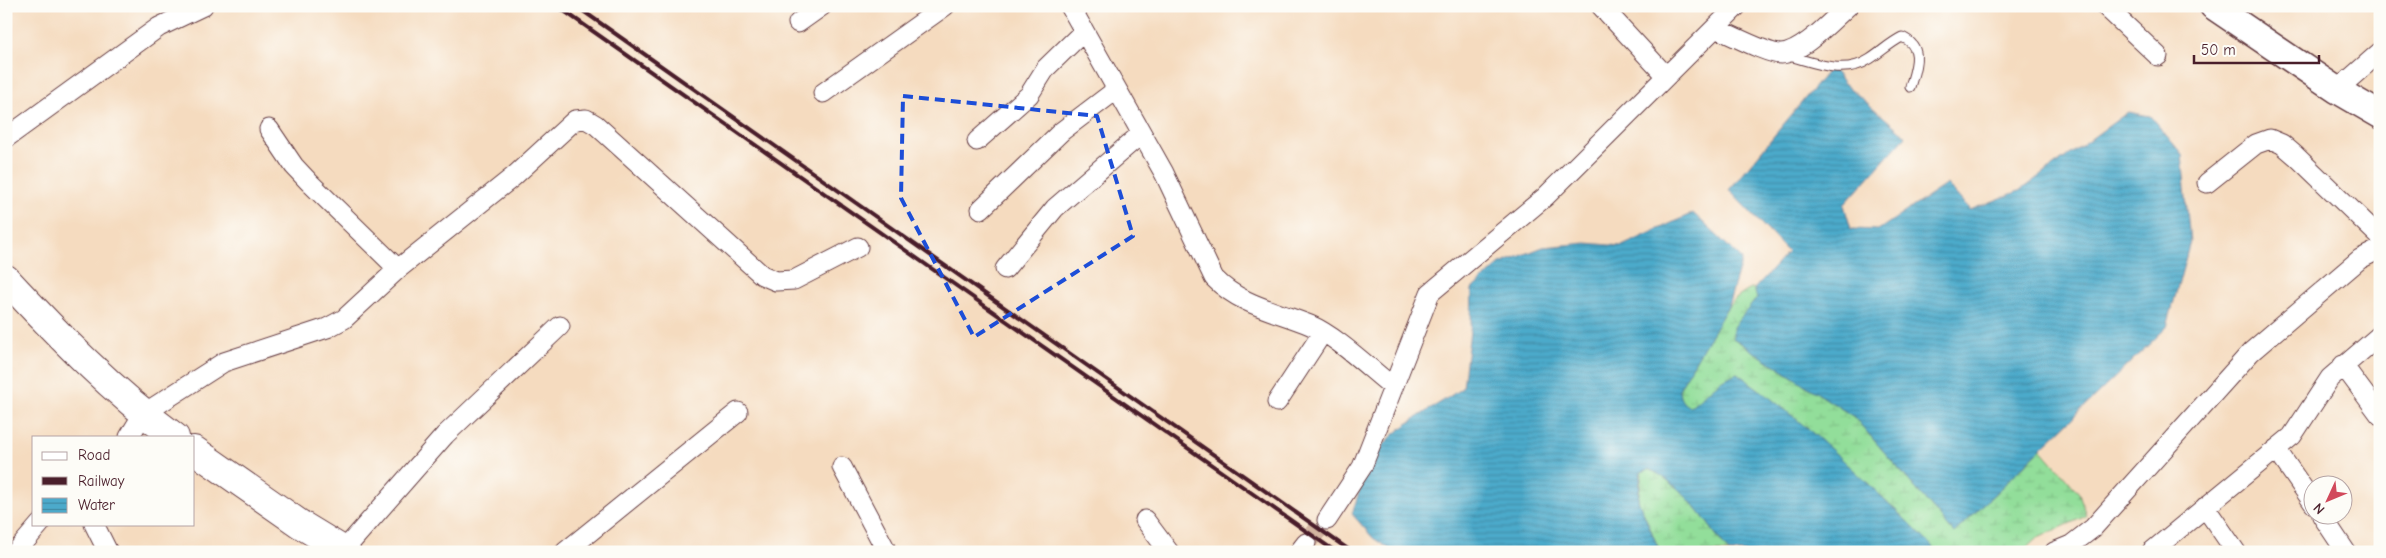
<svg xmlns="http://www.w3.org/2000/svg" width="2386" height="558" viewBox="0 0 2386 558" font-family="'Comic Neue',sans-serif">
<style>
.wetland{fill:url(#wetland-marsh);stroke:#6e7e62}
.water{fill:url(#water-rules);stroke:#4b647b}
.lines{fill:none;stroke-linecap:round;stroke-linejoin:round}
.street-tunnel{stroke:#d3b5a1;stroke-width:19;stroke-dasharray:19 9;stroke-linecap:butt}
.lane-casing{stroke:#643b41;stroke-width:11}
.street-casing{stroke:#643b41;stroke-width:21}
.secondary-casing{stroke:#643b41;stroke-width:29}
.primary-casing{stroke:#643b41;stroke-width:30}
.lane{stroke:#fff;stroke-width:9}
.street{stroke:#fff;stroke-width:19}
.secondary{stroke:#fff;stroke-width:26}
.primary{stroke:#fff;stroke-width:28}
.rail{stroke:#4a1f2b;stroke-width:4}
.marked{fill:none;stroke:#1d4ed8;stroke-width:4;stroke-dasharray:10 6;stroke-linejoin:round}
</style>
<defs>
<pattern id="wetland-marsh" width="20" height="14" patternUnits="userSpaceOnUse" patternTransform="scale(1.25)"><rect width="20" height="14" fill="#92de9a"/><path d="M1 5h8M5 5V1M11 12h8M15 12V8" fill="none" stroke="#7fbe85"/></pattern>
<pattern id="water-rules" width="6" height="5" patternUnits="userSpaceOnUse" patternTransform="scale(1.25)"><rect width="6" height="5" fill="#4caacb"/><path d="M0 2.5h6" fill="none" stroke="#418aa5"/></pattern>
</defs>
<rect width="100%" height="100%" fill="#fdfcf7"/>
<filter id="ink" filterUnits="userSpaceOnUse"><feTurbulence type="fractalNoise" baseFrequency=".02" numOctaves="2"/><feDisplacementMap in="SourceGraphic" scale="10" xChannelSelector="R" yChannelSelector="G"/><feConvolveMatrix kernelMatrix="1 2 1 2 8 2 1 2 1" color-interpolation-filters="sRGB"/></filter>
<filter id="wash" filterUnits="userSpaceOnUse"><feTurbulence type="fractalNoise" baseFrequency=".0096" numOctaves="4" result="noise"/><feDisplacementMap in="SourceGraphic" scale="20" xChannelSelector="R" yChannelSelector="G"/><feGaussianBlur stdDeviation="1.12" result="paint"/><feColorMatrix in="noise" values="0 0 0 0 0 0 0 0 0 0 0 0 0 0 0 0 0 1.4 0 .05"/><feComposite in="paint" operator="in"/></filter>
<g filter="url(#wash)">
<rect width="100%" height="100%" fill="#f5dbbf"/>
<path class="wetland" d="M1751,289H1754L1757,294V298L1733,338L1854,417L1954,533L2041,449L2079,493L2086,516L2036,539L2022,552H1934L1932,546C1871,485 1807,424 1737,373L1692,405L1688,407C1682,403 1678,397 1679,391C1680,377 1717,321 1727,308C1733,300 1743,293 1751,289Z
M1649,469C1685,486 1705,521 1729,552H1660L1638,500L1642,475L1641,472Z"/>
<path class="water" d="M1831,67L1844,83L1906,136L1844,205L1851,229L1878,230L1947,184L1970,210L2019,191L2128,112L2150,116L2182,154L2190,242L2167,327L1954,533L1854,417L1733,338V327L1757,298L1754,289L1788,252L1729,190Z
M1693,213L1742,259L1728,306L1679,389C1679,396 1681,402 1688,406L1692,405L1722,380L1737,373C1807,423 1871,485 1932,546L1934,552H1729C1705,521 1685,486 1649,469L1641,472L1638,500L1660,552H1394L1373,538L1352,514C1359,491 1367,466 1382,447C1398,425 1440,405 1463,387L1471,323L1472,289L1500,264L1543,247L1586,243L1622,246Z"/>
</g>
<g filter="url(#ink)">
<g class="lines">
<path class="street-tunnel" d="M1306,543L1327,520"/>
<defs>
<path id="lane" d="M1789,56C1816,63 1844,76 1870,59C1881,52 1890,43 1902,37C1925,47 1915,69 1910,87"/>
<path id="street" d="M1070,6L1164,173L1214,278C1240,305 1276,311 1310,325C1336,336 1369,368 1393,387
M1601,6L1666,76
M2105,6L2158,56
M798,23L822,6
M1715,28C1730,34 1767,54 1781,54C1802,53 1832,20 1848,6
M2337,90L2380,52
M823,93L945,6
M269,129L294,166L309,182L398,269
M6,138L159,27L203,6
M977,141L1029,95L1046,68L1083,32
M2207,183L2256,144L2270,139L2282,144L2296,156L2380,237
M981,209L1062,131L1116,90
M1005,269L1055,208L1141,134
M2343,365L2380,415
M1277,402L1323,332
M129,437L143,414L224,362L327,328L344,319L398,269L513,177L575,120L586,119L596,125L762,275L776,281L794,280L858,247
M2276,449L2314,504
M842,467L887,552
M2205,507L2236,552
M2322,516L2346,552
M1145,520L1169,552
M1327,520L1362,467L1430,293L1545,197L1737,6
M94,524L108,552
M344,550L445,435L560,326
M16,552L40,524
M565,552L738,412
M1299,552L1306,543
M2054,552L2071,545L2093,528L2251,352L2360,259L2380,249
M2151,552L2292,436L2330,378L2380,335"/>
<path id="secondary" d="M2213,6L2337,90L2380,115"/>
<path id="primary" d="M6,279C59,336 112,391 175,437
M194,450L300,524L346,552"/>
</defs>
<use href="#lane" class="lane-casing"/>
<use href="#street" class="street-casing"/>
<use href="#secondary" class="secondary-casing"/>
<use href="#primary" class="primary-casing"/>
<use href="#lane" class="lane"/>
<use href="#street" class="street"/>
<use href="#secondary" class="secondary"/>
<use href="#primary" class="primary"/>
<path class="rail" d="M557,6L1336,552
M576,6L1352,552"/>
</g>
</g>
<path class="marked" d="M903,96L1097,116L1133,236L974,337L901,198Z"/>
<rect width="2386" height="558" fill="none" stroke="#fdfcf7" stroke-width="25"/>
<rect x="32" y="436" width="162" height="90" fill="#fdfcf7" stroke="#b5a4a5"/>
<rect x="42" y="452" width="25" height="8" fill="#ffffff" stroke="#b5a4a5"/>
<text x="78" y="460" font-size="15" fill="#4a1f2b">Road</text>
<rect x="42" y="477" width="25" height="8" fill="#4a1f2b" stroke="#b5a4a5"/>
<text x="78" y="486" font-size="15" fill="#4a1f2b">Railway</text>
<rect x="42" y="498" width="25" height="15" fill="url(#water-rules)" stroke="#b5a4a5"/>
<text x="78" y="510" font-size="15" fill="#4a1f2b">Water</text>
<g transform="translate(2328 500) rotate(226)"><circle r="24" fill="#fdfcf7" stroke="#b5a4a5"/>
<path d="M0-4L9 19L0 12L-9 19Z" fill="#d1495b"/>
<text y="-8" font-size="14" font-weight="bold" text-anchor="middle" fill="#4a1f2b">N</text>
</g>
<path d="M2194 55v8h125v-8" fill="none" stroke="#4a1f2b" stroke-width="2.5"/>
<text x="2201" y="55" font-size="15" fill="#4a1f2b" stroke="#fdfcf7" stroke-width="4" paint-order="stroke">50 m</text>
</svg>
